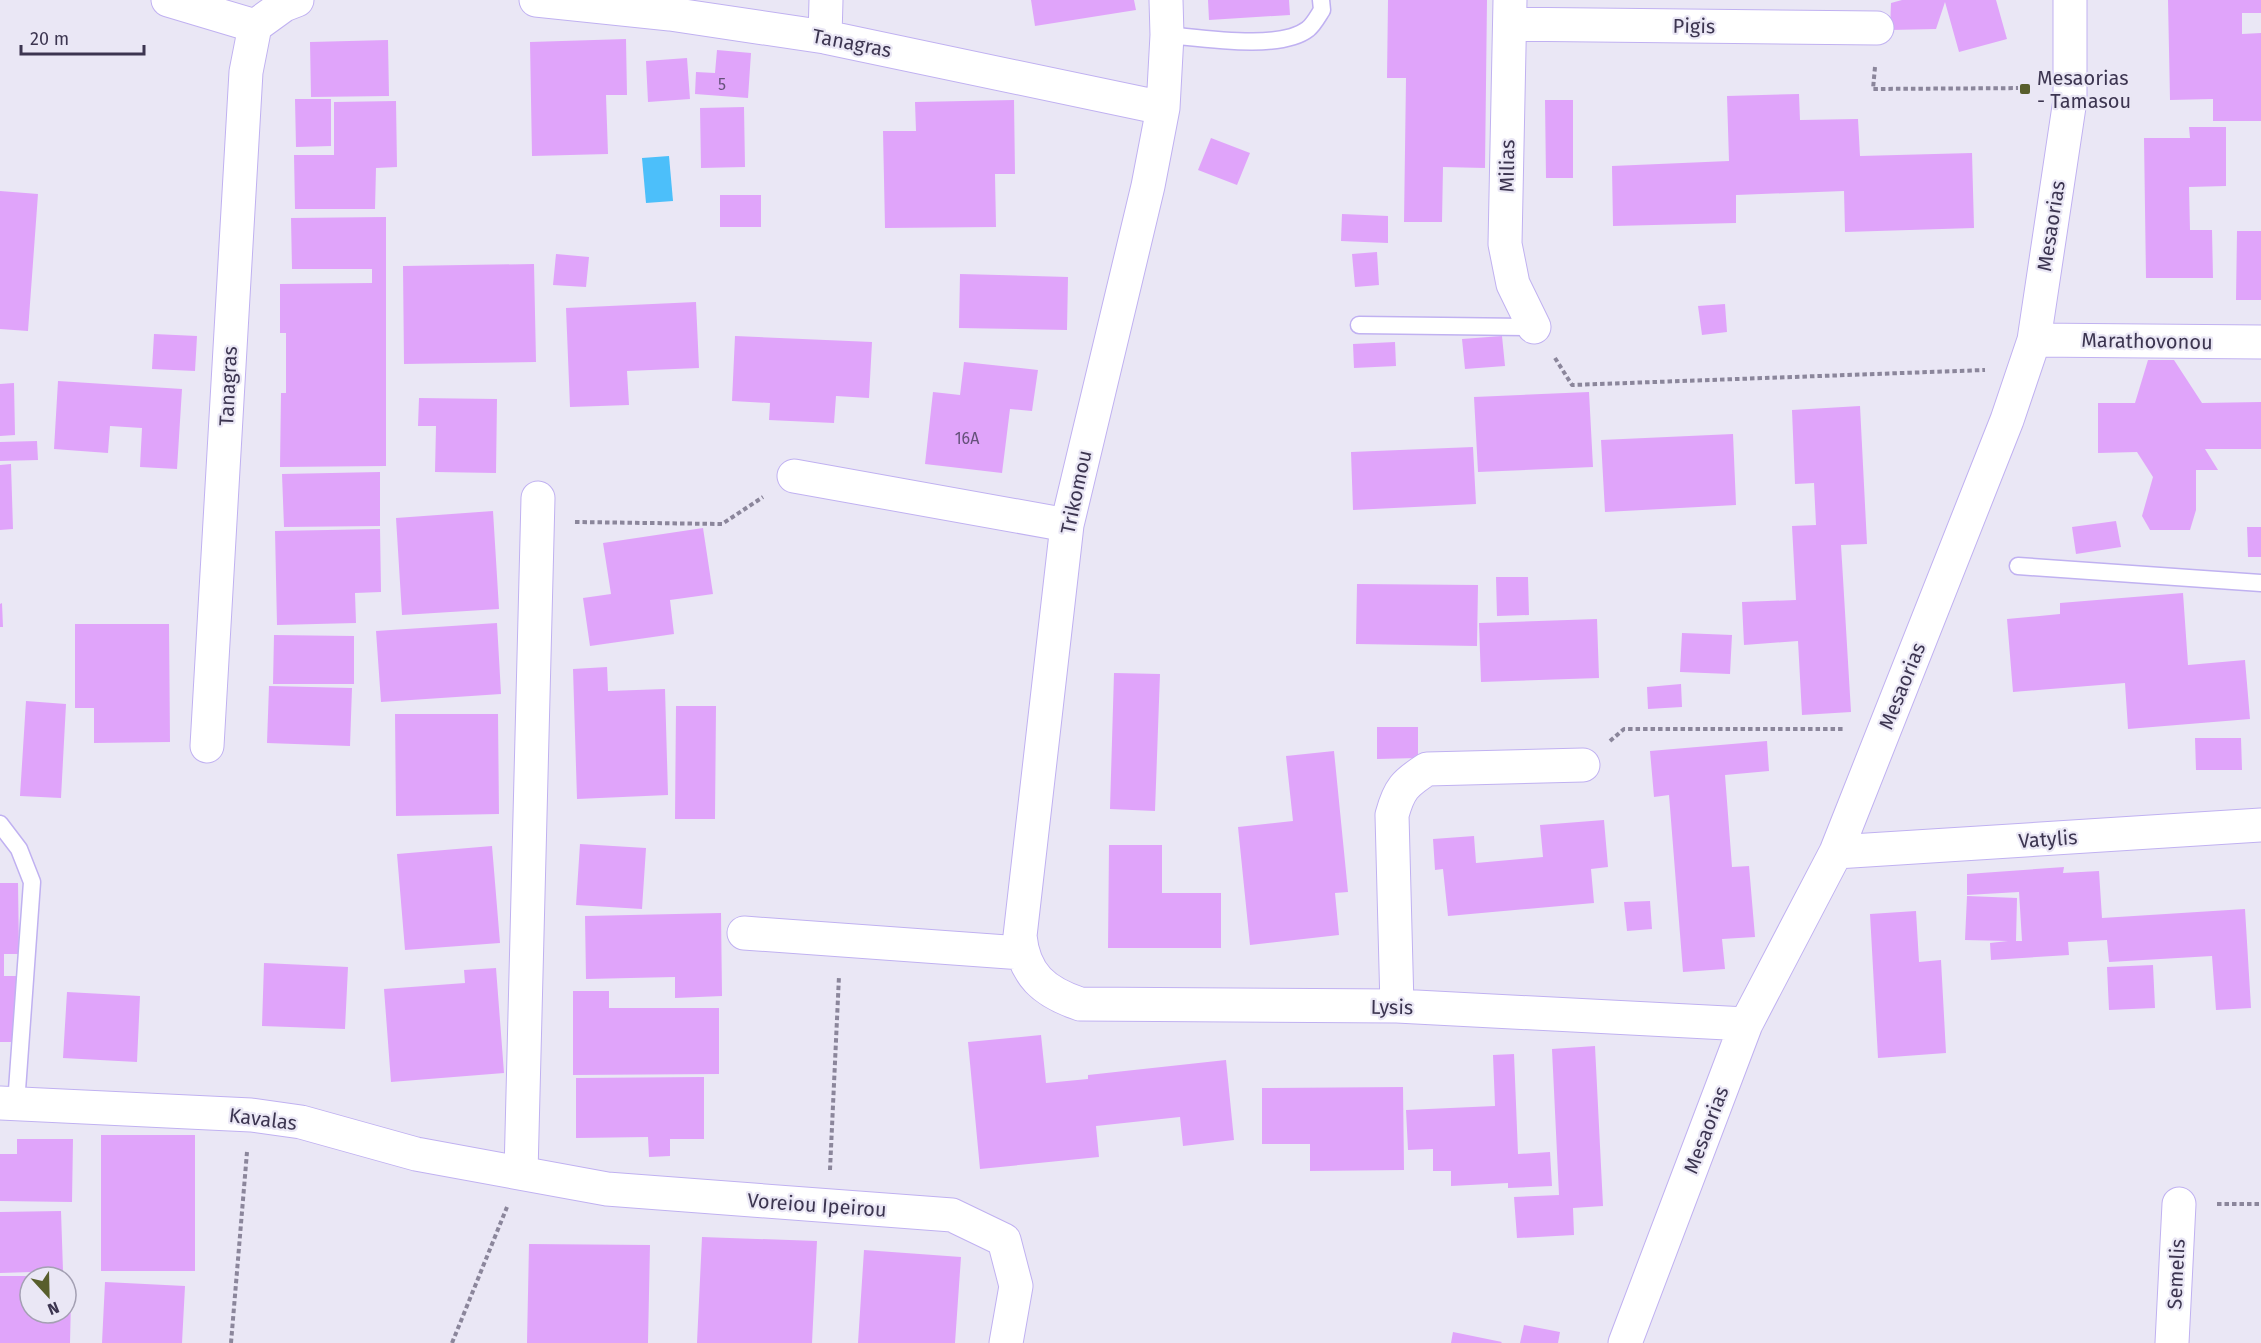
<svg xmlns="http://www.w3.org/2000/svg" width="2261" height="1343" viewBox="0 0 2261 1343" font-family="'Fira Sans',sans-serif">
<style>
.water{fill:#4cbffa}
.building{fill:#e0a4fa}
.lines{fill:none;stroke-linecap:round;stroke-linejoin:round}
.service-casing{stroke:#c0b1f1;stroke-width:19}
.minor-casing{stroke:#c0b1f1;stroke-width:35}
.path{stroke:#8b869b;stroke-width:4;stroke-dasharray:4.5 3;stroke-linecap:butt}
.service{stroke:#fff;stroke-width:16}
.minor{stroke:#fff;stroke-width:33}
.poi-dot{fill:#585e2c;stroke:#eae7f5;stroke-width:2}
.labels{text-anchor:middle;stroke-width:4.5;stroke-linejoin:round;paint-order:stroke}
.number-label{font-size:16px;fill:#65517a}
.street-label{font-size:20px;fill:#3c3550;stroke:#eae7f5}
.poi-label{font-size:20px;fill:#3c3550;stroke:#eae7f5;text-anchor:start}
</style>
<rect width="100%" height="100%" fill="#eae7f5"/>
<path class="water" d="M669,156L673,201L646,203L642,158Z"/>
<path class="building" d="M1031,0H1134L1136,10L1035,26Z
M1208,0H1289L1290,15L1209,20Z
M1388,0H1487L1485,168L1443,167L1442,222H1404L1406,78H1387Z
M1902,0H1996L2007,39L1959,52L1945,2L1936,29L1890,30L1891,3Z
M2168,0H2261V13H2242V34L2261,33V121H2213V99L2170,100Z
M626,39L627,95H606L608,154L532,156L530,42Z
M388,40L389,96L311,97L310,42Z
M717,50L751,53L748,98L695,94L696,72L715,73Z
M687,58L690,99L648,102L646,61Z
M1799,94L1800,120L1858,119L1860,156L1972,153L1974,228L1845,232L1844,191L1736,195V223L1613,226L1612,166L1729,161L1727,96Z
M295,99H331V146L296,147Z
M1014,100L1015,174H995L996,227L885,228L883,131H916L915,102Z
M1545,100H1573V178H1546Z
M396,101L397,167L376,168L375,209H295L294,155H334V102Z
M744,107L745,167L701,168L700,108Z
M2189,127H2226V186L2189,187L2190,230H2212L2213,278H2146L2144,138H2190Z
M1211,138L1250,153L1237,185L1198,170Z
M0,191L38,194L28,331L0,329Z
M720,195H761V227H720Z
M1342,214L1388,216V243L1341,241Z
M386,217V466L280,467L281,393H286V333H280V284L372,283V269H292L291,218Z
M2237,231H2261V300H2236Z
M1377,252L1379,285L1355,287L1352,254Z
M556,254L589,257L586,287L553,285Z
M534,264L536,362L404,364L403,266Z
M960,274L1068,277L1067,330L959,328Z
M696,302L699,368L627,371L629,405L570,407L566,308Z
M1725,304L1727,332L1702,335L1698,306Z
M154,334L197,336L195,371L152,369Z
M735,336L872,342L869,398L836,396L834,423L769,420L770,403L732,401Z
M1502,336L1505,366L1465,369L1462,339Z
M1395,342L1396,366L1354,368L1353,344Z
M2148,360H2174L2202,403L2261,402V449H2205L2218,470H2196V510L2190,530H2150L2142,516L2153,477L2137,452L2098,453V403H2135Z
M964,362L1038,370L1032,411L1010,409L1002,473L925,464L933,392L960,395Z
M58,381L182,389L177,469L140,467L142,428L110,426L108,453L54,449Z
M14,383L15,435L0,436V384Z
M1589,392L1593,467L1478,472L1474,397Z
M419,398L497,399L496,473L435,472L436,426H418Z
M1860,406L1867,544L1841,545L1851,712L1802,715L1798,641L1744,645L1742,602L1796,600L1792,526L1816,525L1814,483L1795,484L1792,410Z
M1733,434L1736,505L1605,512L1601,440Z
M37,441L38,460L0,461V442Z
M1473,447L1476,504L1353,510L1351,452Z
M11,464L13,529L0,530V465Z
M380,472V526L284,527L282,474Z
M493,511L499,609L402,615L396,518Z
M2116,521L2121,547L2076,554L2072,527Z
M2247,527H2261V557H2248Z
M703,528L713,594L670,600L674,634L590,646L583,598L611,594L603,543Z
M380,529L381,592L355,593L356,623L277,625L275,531Z
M1496,577H1528L1529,615L1497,616Z
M1357,584L1478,585L1477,646L1356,644Z
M2183,593L2188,665L2245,660L2250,719L2128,729L2125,683L2013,692L2007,619L2060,614V603Z
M2,603L3,627H0V604Z
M1597,619L1599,678L1481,682L1479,623Z
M497,623L501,694L381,702L376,631Z
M75,624H169L170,742L94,743V708H75Z
M1682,633L1732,635L1730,674L1680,672Z
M274,635L354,636V684H273Z
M607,667L608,691L665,689L668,795L577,799L573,669Z
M1114,673L1160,674L1155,811L1110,809Z
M1681,684L1682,707L1648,709L1647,687Z
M269,686L352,688L350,746L267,743Z
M26,701L66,704L61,798L20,796Z
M676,706H716L715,819H675Z
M395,714H498L499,814L396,816Z
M1377,727H1418V758L1377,759Z
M2195,738H2241L2242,770H2196Z
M1767,741L1769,771L1725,775L1732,867L1749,866L1755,937L1722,939L1725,969L1683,972L1669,795L1654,797L1650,751Z
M1334,751L1348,892L1335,893L1339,935L1250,945L1238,827L1293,821L1286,756Z
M1604,820L1608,867L1591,869L1594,903L1448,916L1443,869L1435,870L1433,839L1474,836L1476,863L1543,857L1540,825Z
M580,844L646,848L642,909L576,905Z
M1109,845H1162V893H1221V948H1108Z
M492,846L500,943L405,950L397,854Z
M2064,867L2063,873L2099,871L2102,918L2245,909L2251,1008L2216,1010L2212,956L2109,962L2107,940L2068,942L2069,955L1991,960L1990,943L2008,941L1965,940L1967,896L2017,898L2016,941H2022L2019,892L1967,895V874Z
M0,883H18L19,954H4V976H17V1042H0Z
M1650,901L1652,929L1627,931L1624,902Z
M1916,911L1919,962L1941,960L1946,1053L1878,1058L1870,914Z
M721,913L722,996L675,998V977L586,979L585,916Z
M264,963L348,967L345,1029L262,1026Z
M2153,965L2155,1008L2109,1010L2107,967Z
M496,968L504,1073L391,1082L384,989L465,983L464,970Z
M573,991H609V1008H719V1074L573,1075Z
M67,992L140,996L137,1062L63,1058Z
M1041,1035L1046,1083L1088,1079V1075L1226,1060L1234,1140L1183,1146L1180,1117L1096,1126L1099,1157L980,1169L968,1042Z
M1595,1046L1603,1206L1573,1208L1574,1235L1517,1238L1514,1197L1559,1195L1552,1049Z
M1514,1054L1518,1154L1550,1152L1552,1186L1508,1188V1183L1451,1186V1171H1433V1149L1408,1150L1406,1110L1495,1106L1493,1055Z
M704,1077V1139H670V1156L649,1157L648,1137L576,1138V1078Z
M1403,1087L1404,1170L1310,1171V1144H1262V1088Z
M101,1135H195V1271H101Z
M17,1139H73L72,1202L0,1201V1154H17Z
M61,1211L63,1271L0,1273V1212Z
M702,1237L817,1241L812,1343H697Z
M529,1244L650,1245L648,1343H527Z
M864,1250L961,1257L955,1343H858Z
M0,1276H30V1313H66V1298L71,1299L70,1343H0Z
M105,1282L185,1286L182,1343H102Z
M1524,1325L1560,1332L1558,1343H1520Z
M1453,1332L1502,1342L1501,1343H1451Z"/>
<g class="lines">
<defs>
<path id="service" d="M1167,35C1202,38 1280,51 1308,29C1314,24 1318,16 1322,10L1321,0
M1359,325L1534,327
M2018,566L2261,583
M0,824L19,849L32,882L16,1104"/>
<path id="minor" d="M168,0L255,26L284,5L297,0
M536,0L670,14L825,37L1163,108
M1166,0L1167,35L1163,108L1148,186L1067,525L1020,936C1024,975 1044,992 1080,1004L1397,1006L1746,1024
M1510,0L1505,244L1513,284L1534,327
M1510,24L1877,28
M825,37L826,0
M2034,340L2261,342
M794,476L1067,525
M207,746L246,72L255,26
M1836,852L2261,825
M744,933L1022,953
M1397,1006L1392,815C1399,789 1405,783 1427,769L1583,765
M0,1103L251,1115L301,1122L416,1154L607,1189L952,1215L1004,1240L1016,1286L1006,1343
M521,1173L538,498
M1625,1343L1746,1024L1836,852L2007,420L2034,340L2070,100V0
M2172,1343L2179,1204"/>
</defs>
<use href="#service" class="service-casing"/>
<use href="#minor" class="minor-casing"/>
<path class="path" d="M1875,67L1873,89L2032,88
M1555,358L1572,385L1985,370
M575,522L722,524L763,497
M1610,741L1624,729H1844
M830,1170L839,976
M2217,1204H2261
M231,1343L247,1152
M452,1343L507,1207"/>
<use href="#service" class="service"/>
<use href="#minor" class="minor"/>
</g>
<rect class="poi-dot" x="2019" y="83" width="12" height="12" rx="3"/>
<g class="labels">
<g class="number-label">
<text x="722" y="90">5</text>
<text x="967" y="444">16A</text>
</g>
<g class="street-label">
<text transform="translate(1694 26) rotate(1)" y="7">Pigis</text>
<text transform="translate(852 43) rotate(11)" y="7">Tanagras</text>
<text transform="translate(1507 166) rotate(-89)" y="7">Milias</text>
<text transform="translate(2051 226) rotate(-81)" y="7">Mesaorias</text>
<text transform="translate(2147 341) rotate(1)" y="7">Marathovonou</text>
<text transform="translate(228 386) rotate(-87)" y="7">Tanagras</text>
<text transform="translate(1076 492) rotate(-78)" y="7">Trikomou</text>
<text transform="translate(1902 686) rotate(-68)" y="7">Mesaorias</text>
<text transform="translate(2048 839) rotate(-4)" y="7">Vatylis</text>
<text transform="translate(1392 1007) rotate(1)" y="7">Lysis</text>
<text transform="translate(263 1119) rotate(7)" y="7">Kavalas</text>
<text transform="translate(1706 1130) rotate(-69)" y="7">Mesaorias</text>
<text transform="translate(817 1205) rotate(4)" y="7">Voreiou Ipeirou</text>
<text transform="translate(2176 1274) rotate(-87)" y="7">Semelis</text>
</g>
<g class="poi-label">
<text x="2037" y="85">Mesaorias<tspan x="2037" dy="23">- Tamasou</tspan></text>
</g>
</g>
<g transform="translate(48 1295) rotate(158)"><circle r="28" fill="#eae7f5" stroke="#a4a0b3" stroke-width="1.5"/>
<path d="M0-4.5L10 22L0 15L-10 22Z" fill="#585e2c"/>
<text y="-9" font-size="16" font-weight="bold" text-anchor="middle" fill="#3c3550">N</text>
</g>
<path d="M21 45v9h123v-9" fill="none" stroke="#3c3550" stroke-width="3"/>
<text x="30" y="45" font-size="18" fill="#3c3550" stroke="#eae7f5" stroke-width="4.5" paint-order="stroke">20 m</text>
</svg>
